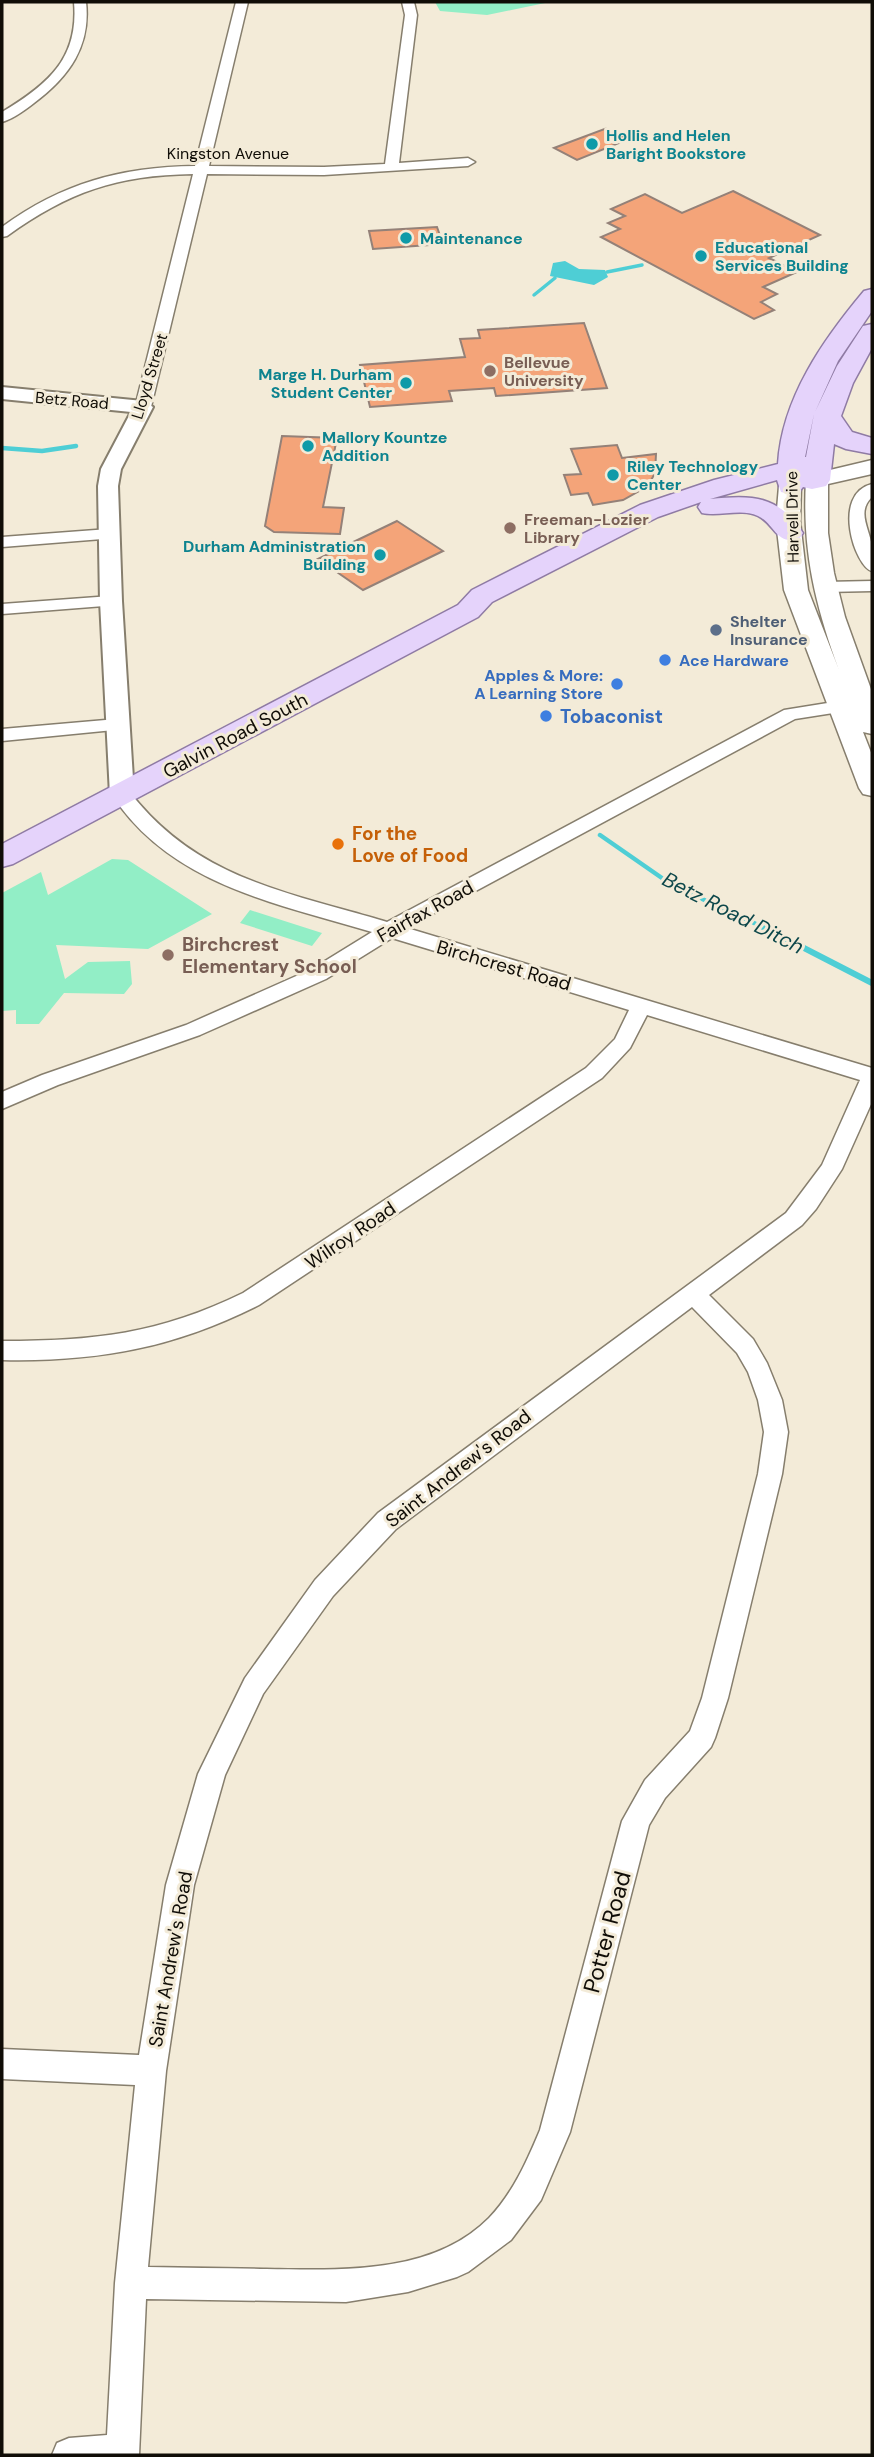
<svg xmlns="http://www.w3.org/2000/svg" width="874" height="2457" viewBox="0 0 874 2457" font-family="'DM Sans',sans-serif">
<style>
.green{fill:#92eec6}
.water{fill:#4eced5}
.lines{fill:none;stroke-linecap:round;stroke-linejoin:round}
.stream-far2{stroke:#4eced5;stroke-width:3.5}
.stream-far1{stroke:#4eced5;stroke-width:4.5}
.stream{stroke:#4eced5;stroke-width:6}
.building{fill:#f4a479;stroke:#948178;stroke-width:2}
.minor-casing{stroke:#867e6d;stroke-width:3}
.tertiary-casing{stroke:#867e6d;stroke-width:4}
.secondary-casing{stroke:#867e6d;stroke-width:3}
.primary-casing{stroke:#8f7ba4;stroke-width:3}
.minor{fill:#fff;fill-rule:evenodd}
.tertiary{fill:#fff;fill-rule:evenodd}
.secondary{fill:#fff;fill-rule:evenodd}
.primary{fill:#e5d3fb;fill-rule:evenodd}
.culture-dot{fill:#0f9aa8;stroke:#f3ebd8;stroke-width:2.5}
.education-dot{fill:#8d6e63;stroke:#f3ebd8;stroke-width:2.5}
.service-dot{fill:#5c6f8a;stroke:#f3ebd8;stroke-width:2.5}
.shop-dot{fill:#3f7fe0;stroke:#f3ebd8;stroke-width:2.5}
.food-dot{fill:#e8710a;stroke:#f3ebd8;stroke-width:2.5}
.labels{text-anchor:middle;stroke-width:6;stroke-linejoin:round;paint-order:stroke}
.far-culture-label{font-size:16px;font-weight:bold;fill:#0d838f;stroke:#f3ebd8;text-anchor:start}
.far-street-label{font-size:16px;fill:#100d07;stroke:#f3ebd8}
.far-education-label{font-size:16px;font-weight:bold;fill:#785e54;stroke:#f3ebd8;text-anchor:start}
.far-service-label{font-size:16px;font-weight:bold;fill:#4e5e75;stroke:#f3ebd8;text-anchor:start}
.far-shop-label{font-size:16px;font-weight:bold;fill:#366cbe;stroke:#f3ebd8;text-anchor:start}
.shop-label{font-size:19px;font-weight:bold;fill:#366cbe;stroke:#f3ebd8;text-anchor:start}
.street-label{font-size:19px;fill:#100d07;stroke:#f3ebd8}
.food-label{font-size:19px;font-weight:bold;fill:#c56008;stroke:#f3ebd8;text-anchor:start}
.education-label{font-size:19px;font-weight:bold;fill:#785e54;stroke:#f3ebd8;text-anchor:start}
.water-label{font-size:21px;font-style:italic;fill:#0c474a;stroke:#f3ebd8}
.near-street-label{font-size:23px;fill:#100d07;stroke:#f3ebd8}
</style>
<rect width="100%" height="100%" fill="#f3ebd8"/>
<path class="green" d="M435,2H550L487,15L440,11Z
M112,859L128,860L212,914L148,949L56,945L65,979L88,962L130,961L132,984L124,994L64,993L39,1024H16V1010L2,1011V893L41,872L48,895Z
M250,910L322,933L312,946L240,923Z"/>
<path class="water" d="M565,261L579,269L605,270L608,277L594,285L550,276L553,263Z"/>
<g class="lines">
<path class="stream-far2" d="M607,272L642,265
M534,295L555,278"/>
<path class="stream-far1" d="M2,448L42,451L76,446
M600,835L672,885L767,929"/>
<path class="stream" d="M763,927L872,983"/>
</g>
<path class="building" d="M607,128L629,139L577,160L554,148Z
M733,191L820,235L769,258L797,272L763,287L777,294L761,302L774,310L754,319L601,237L620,229L608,223L625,216L611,209L645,194L682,213Z
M437,227L443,244L373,249L369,231Z
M584,323L607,388L496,396L494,388L449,391L452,401L370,407L360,365L465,357L460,339L480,338L478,330Z
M282,436L337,438L323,507L344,508L340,534L274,532L265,526Z
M617,445L622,458L656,454L655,473L648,486L623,500L593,505L588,493L571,495L564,475L581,474L571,449Z
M397,521L443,551L363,590L318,559Z"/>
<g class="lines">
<defs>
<path id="minor" d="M74,2H86C91,46 69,77 34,103C25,110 13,119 2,122V112C47,85 79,59 74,2Z
M236,2H248L209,166L324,167L385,164L405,15L402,2H414L417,15L399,163L468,158L475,162L468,166L324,175L207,174L151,407L143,412L135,407L193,174C117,175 68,192 7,236L2,237V227C62,183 121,167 195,166Z
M872,484V497C856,512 870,529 872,547C873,555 872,564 872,571C855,567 831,494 872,484Z
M109,529L117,534L115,538L2,547V537Z
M872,581V591L825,592L816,587L825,582Z
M111,596L120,601L117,605L2,614V604Z
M840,701L849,707L846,711L795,719L407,928L872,1068V1102L842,1169L816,1209L802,1225L709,1295L753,1339L767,1363L782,1400L788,1432L782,1474L728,1698L715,1738L711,1747L665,1798L649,1825L570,2132L541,2200L511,2240L468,2272L457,2277L408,2292L346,2302L146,2299L139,2455H52L57,2443L69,2438L107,2435L115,2283L135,2085L2,2079V2049L139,2055L166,1885L198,1774L245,1678L315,1580L378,1513L786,1213L822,1165L860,1080L647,1015L630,1048L602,1078L259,1305C174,1348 97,1362 2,1360V1341C94,1341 159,1334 243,1293L586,1068L615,1039L629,1010L392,938L326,979L200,1035L58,1085L2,1109V1092L42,1075L186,1025L312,969L372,932C276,903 171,885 112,795L115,791H129C196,879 287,892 387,922L784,710ZM692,1307L737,1353L748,1372L758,1400L764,1432L758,1474L702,1698L690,1731L645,1780L622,1821L540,2130C527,2161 513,2193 489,2218C433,2275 340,2270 266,2269C227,2268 188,2268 148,2267L166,2071L194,1885L225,1775L263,1694L333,1596L396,1529Z
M117,719L126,725L124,729L2,741V729Z"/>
<path id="tertiary" d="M2,387L143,401L153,407L121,469L118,486L122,601L134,795L130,800L122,803L114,800L110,795L100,601L98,486L101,469L131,412L2,399Z"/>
<path id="secondary" d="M872,460V474L828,484V533L834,573L845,617L872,692V734L863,732L872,755V796L863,794L859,788L784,590L776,521L779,486L782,481H798L801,486L800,521L808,590L839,670C815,605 802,550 806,480L809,475Z"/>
<path id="primary" d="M872,289V311L838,361L815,412L837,366L863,326L872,324V348L853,383L841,416L852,432L872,438V454L846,449L834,444L830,480L826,486L812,489L803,487L799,492L790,494L781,492L777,480L710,499C753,495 778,495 803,533L799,539C775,545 776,525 758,516C741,508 719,517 702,513L698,507L701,502L658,517L492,602L478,617L13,864L2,867V844L458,605L472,590L640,505L714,480L778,464C782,398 823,340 864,291ZM814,414L806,457H805Z"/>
</defs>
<use href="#minor" class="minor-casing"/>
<use href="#tertiary" class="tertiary-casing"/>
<use href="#secondary" class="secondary-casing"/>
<use href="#primary" class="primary-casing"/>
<use href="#minor" class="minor"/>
<use href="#tertiary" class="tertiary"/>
<use href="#secondary" class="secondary"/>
<use href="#primary" class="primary"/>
</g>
<g class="culture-dot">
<circle cx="592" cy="144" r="7"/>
<circle cx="406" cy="238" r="7"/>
<circle cx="701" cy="256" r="7"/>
<circle cx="406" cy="383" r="7"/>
<circle cx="308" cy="446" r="7"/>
<circle cx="613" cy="475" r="7"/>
<circle cx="380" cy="555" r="7"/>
</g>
<g class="education-dot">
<circle cx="490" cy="371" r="7"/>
<circle cx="510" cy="528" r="7"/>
<circle cx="168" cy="955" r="7"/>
</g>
<circle class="service-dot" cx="716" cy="630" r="7"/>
<g class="shop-dot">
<circle cx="665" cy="660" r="7"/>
<circle cx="617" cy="684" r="7"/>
<circle cx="546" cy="716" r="7"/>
</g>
<circle class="food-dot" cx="338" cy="844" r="7"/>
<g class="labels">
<g class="far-culture-label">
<text x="606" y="141">Hollis and Helen<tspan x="606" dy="18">Baright Bookstore</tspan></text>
<text x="420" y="244">Maintenance</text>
<text x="715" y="253">Educational<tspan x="715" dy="18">Services Building</tspan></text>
<text x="392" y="380" text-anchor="end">Marge H. Durham<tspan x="392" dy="18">Student Center</tspan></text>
<text x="322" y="443">Mallory Kountze<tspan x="322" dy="18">Addition</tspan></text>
<text x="627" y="472">Riley Technology<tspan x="627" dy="18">Center</tspan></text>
<text x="366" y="552" text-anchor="end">Durham Administration<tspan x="366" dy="18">Building</tspan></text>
</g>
<g class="far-street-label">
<text x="228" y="159">Kingston Avenue</text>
<text transform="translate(149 376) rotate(-73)" y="6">Lloyd Street</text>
<text transform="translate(72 400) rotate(5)" y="6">Betz Road</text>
<text transform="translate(792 517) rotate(-91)" y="6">Harvell Drive</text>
</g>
<g class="far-education-label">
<text x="504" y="368">Bellevue<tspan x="504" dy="18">University</tspan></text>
<text x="524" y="525">Freeman-Lozier<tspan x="524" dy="18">Library</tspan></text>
</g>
<g class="far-service-label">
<text x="730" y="627">Shelter<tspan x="730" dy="18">Insurance</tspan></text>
</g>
<g class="far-shop-label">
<text x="679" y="666">Ace Hardware</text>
<text x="603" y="681" text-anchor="end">Apples &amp; More:<tspan x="603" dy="18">A Learning Store</tspan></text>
</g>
<g class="shop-label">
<text x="560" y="723">Tobaconist</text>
</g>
<g class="street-label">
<text transform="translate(235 735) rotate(-28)" y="7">Galvin Road South</text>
<text transform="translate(425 911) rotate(-29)" y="7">Fairfax Road</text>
<text transform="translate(504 965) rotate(16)" y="7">Birchcrest Road</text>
<text transform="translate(350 1235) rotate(-34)" y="7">Wilroy Road</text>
<text transform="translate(458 1468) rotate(-38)" y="7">Saint Andrew's Road</text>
<text transform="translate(170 1959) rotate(-80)" y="7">Saint Andrew's Road</text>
</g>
<g class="food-label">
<text x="352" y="840">For the<tspan x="352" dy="22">Love of Food</tspan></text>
</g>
<g class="education-label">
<text x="182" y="951">Birchcrest<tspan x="182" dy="22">Elementary School</tspan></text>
</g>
<g class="water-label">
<text transform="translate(733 913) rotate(27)" y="7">Betz Road Ditch</text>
</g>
<g class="near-street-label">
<text transform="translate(607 1932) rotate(-75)" y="8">Potter Road</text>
</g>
</g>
<rect width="874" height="2457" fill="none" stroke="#100d07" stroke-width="7"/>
</svg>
